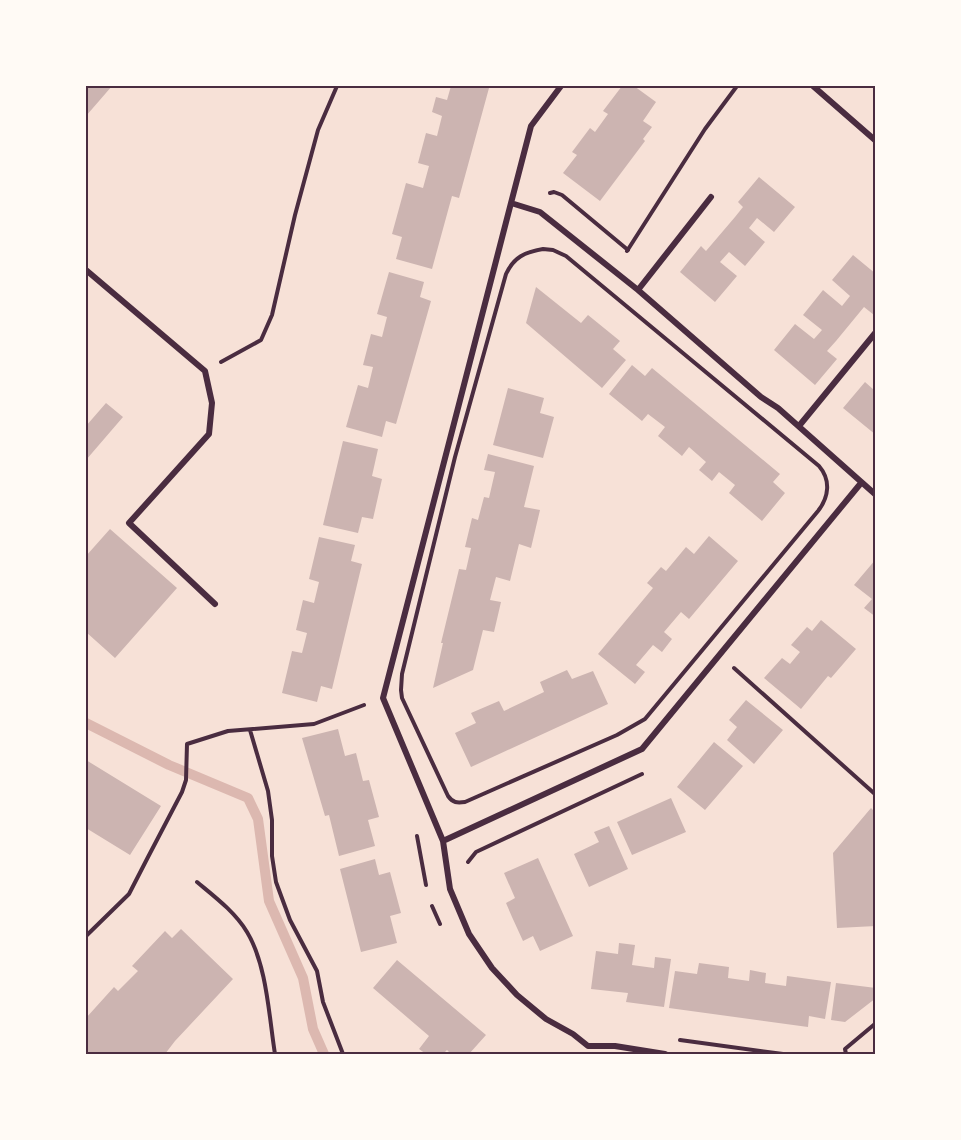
<svg xmlns="http://www.w3.org/2000/svg" width="961" height="1140" viewBox="0 0 961 1140" font-family="'Roboto Condensed',sans-serif">
<style>
.lines{fill:none;stroke-linecap:round;stroke-linejoin:round}
.stream{stroke:#dcb8b0;stroke-width:10}
.building{fill:#ccb4b1}
.path{stroke:#4a2c40;stroke-width:4}
.minor{stroke:#4a2c40;stroke-width:6}
.neatline{fill:none;stroke:#4a2c40;stroke-width:2}
</style>
<rect width="100%" height="100%" fill="#f7e1d7"/>
<g class="lines">
<path class="stream" d="M86,723L169,765L248,798L258,819L269,901L303,978L313,1029L324,1054"/>
</g>
<path class="building" d="M86,86H112L86,116Z
M451,86H480L489,88L459,198L452,196L432,269L396,259L402,237L392,234L406,183L423,188L429,166L418,163L426,133L437,136L442,116L432,112L436,97L447,100Z
M622,86H634L656,102L643,121L652,127L643,139L645,141L600,201L563,173L577,155L572,152L590,128L595,132L608,114L603,111Z
M759,177L795,207L774,232L757,218L749,228L765,242L745,266L729,252L720,262L737,276L715,302L680,272L701,246L706,251L735,217L743,207L738,202Z
M853,255L876,274V312L874,315L864,307L836,341L827,351L837,359L815,385L774,350L795,324L814,339L822,330L803,315L823,290L842,306L850,296L832,280Z
M389,272L424,282L420,297L431,301L396,424L386,421L382,437L346,427L358,385L368,388L373,367L363,365L371,334L382,337L387,317L377,314Z
M536,287L581,323L588,315L620,341L613,349L626,360L602,388L526,323Z
M632,365L645,376L652,368L780,474L773,482L785,493L762,521L729,493L735,485L719,472L712,481L699,470L706,462L689,447L682,456L658,436L665,427L648,414L642,421L609,394Z
M865,382L874,390L876,389V435L843,408Z
M508,388L544,398L540,413L554,417L543,458L493,445Z
M106,403L123,417L86,460V426Z
M343,441L378,449L372,476L382,479L373,519L362,517L358,533L323,525Z
M488,454L534,466L524,507L540,510L531,548L519,544L510,581L496,577L490,600L501,602L494,632L483,630L473,670L433,688L443,643H441L459,569L466,570L471,548L465,547L472,518L478,520L484,497L489,498L495,472L484,470Z
M110,529L177,588L115,658L86,632V556Z
M709,536L738,561L689,619L681,612L664,632L672,639L662,652L653,645L636,665L645,672L635,684L598,654L653,588L647,583L661,567L666,571L686,547L694,554Z
M319,537L355,545L351,561L362,564L332,689L321,686L317,702L282,693L292,651L302,653L307,633L296,630L303,600L314,603L319,582L309,579Z
M876,559V617L864,608L872,599L854,585Z
M821,620L856,649L831,678L828,676L801,709L764,678L782,658L790,664L800,652L791,645L807,627L812,631Z
M567,670L572,679L593,671L608,704L471,767L455,733L476,723L471,713L499,701L504,711L544,692L540,682Z
M746,700L783,730L754,764L727,740L737,727L729,720Z
M338,729L345,756L356,753L363,781L369,780L379,817L368,820L375,846L339,856L329,815L325,816L302,738Z
M714,742L743,766L705,810L677,787Z
M86,760L161,806L130,855L86,828Z
M671,798L686,832L632,855L617,822Z
M871,808L874,811L876,810V926L837,928L833,853Z
M609,826L628,869L589,887L574,854L599,842L594,832Z
M538,858L573,936L540,951L533,936L523,941L512,917L506,903L515,898L504,873Z
M375,859L379,875L390,872L401,913L390,916L397,943L361,952L340,869Z
M181,929L233,979L175,1041L165,1054H86V1018L114,987L118,991L138,971L132,966L165,931L172,938Z
M619,943L635,945L632,965L654,968L655,957L671,959L664,1007L626,1002L628,993L591,989L596,951L618,954Z
M397,960L486,1035L469,1054H451L447,1050L443,1054H426L419,1049L429,1036L373,988Z
M699,963L729,967L728,978L749,981L750,970L766,973L765,983L786,986L787,976L831,982L825,1019L809,1016L808,1027L669,1008L675,971L697,974Z
M836,983L876,988V998L845,1022L831,1020Z"/>
<g class="lines">
<path class="path" d="M550,193L554,192L562,195L628,250
M543,249L553,250L566,256L819,466C831,480 829,497 818,511L645,719L617,735L465,802C457,803 453,803 448,796L402,698L401,690L402,674L455,457L506,274C514,257 525,252 543,249Z
M627,251L705,129L737,86
M221,362L261,340L272,315L295,215L318,130L337,86
M734,668L876,795
M250,730L268,791L272,820V856L276,882L290,920L317,971L323,1002L343,1054
M417,836L426,885
M468,862L476,852L642,774
M197,882C215,897 235,912 247,932C267,965 269,1017 275,1054
M432,906L440,924
M86,936L129,894L147,859L182,792L186,780L187,744L228,731L314,724L364,705
M680,1040L783,1054
M846,1054L845,1049L876,1023"/>
<path class="minor" d="M561,86L531,126L511,203L540,212L638,290L761,397L778,408L876,495
M813,86L876,141
M511,203L383,698L443,841L450,889L469,934L492,968L517,995L546,1019L573,1034L588,1046H615L665,1054
M86,270L205,371L212,403L209,434L129,523L215,604
M638,290L711,197
M799,426L876,332
M443,841L642,749L861,483"/>
</g>
<rect width="961" height="1140" fill="none" stroke="#fffaf5" stroke-width="174"/>
<rect x="87" y="87" width="787" height="966" class="neatline"/>
</svg>
